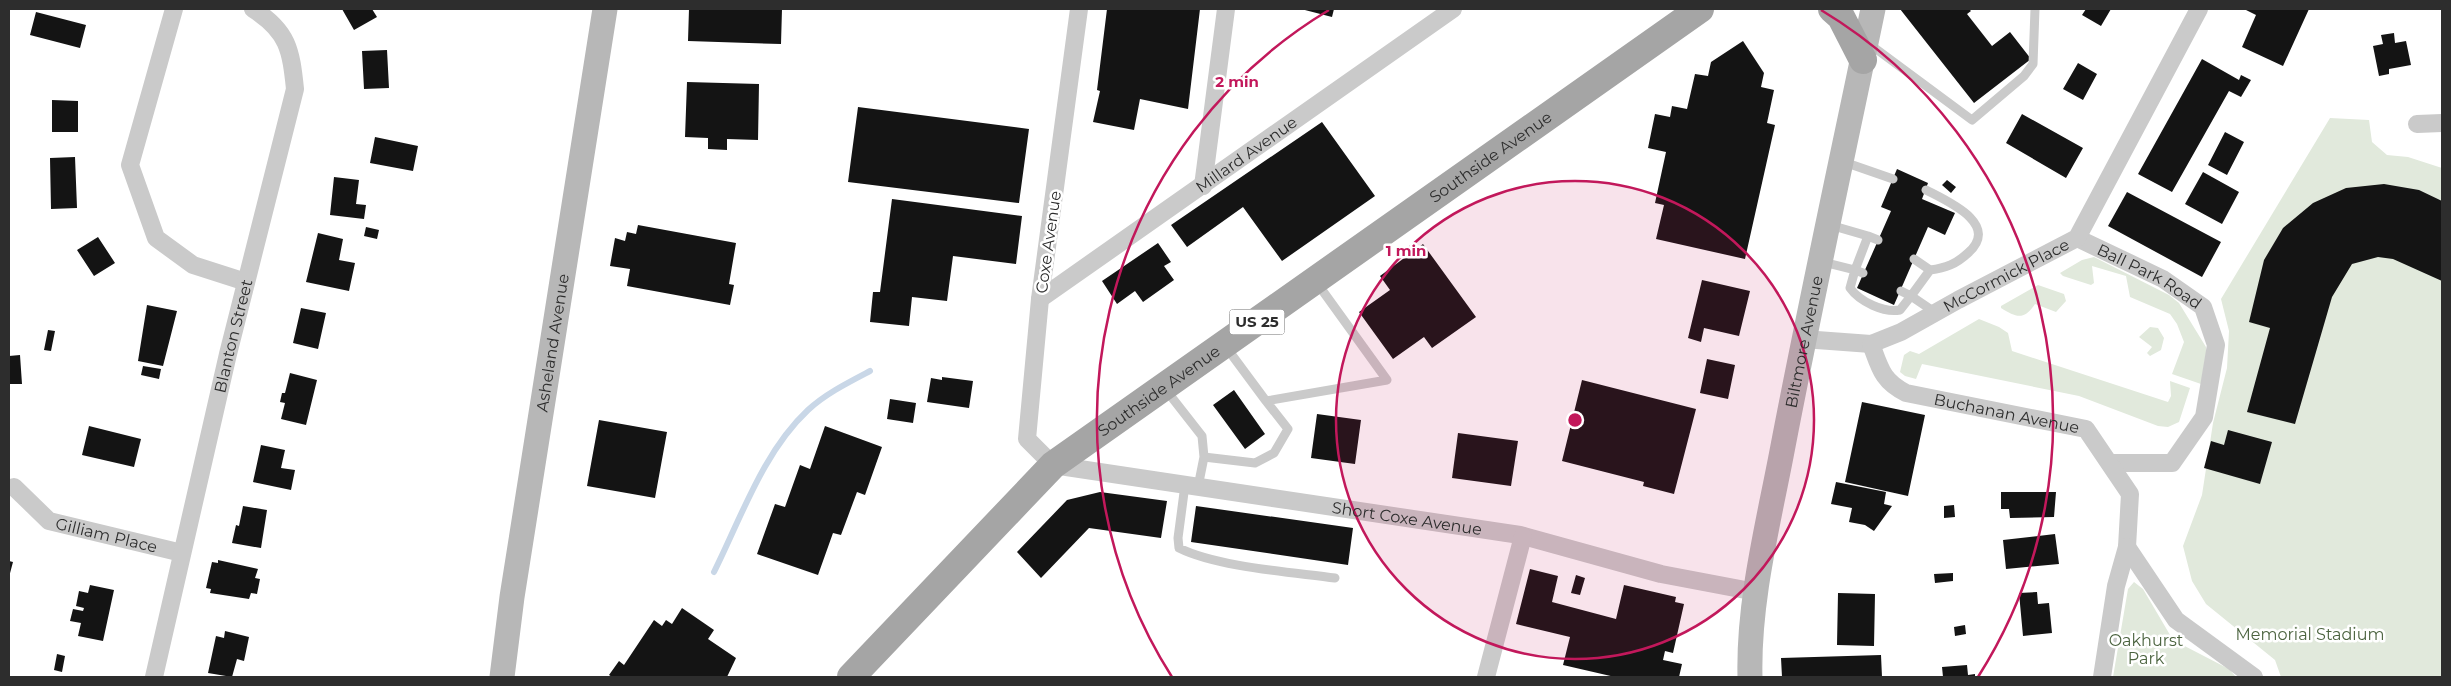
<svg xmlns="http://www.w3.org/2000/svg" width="2451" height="686" viewBox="0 0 2451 686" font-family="Montserrat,sans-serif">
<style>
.green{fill:#e1e9dc}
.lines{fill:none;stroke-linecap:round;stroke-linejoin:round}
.stream{stroke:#c9d7e7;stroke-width:6}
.building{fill:#141414}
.lane{stroke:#cacaca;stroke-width:9}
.street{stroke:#cacaca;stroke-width:18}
.secondary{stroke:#b7b7b7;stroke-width:25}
.primary{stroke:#a5a5a5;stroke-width:28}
.ring{fill:none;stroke:#c2185b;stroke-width:2.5}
.labels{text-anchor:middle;stroke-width:5;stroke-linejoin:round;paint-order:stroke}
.shield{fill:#fff;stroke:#6c6c6c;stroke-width:1}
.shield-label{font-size:15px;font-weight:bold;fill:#2d2d2d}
.street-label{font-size:16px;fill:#2d2d2d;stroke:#fff}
.park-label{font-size:16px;fill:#4b633f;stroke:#fff}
.centre{fill:#c2185b;stroke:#fff;stroke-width:2.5}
.ring-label{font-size:15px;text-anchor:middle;font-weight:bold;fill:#c2185b;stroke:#fff;stroke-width:5;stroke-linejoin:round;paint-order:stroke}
</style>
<rect width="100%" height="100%" fill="#fff"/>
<path class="green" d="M2330,118L2369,120L2372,142L2387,155L2408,157L2442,168V677H2281L2275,660L2206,604L2192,581L2183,546L2202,495L2213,423L2227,368L2229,331L2221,299Z
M2094,257L2169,295L2179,303L2206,347V354L2201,384L2172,374L2184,342L2177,324L2170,314L2130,297L2126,276L2092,266L2094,283L2091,285L2063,276L2060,273L2082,260Z
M2038,285L2064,294L2066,301L2056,312L2035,304C2024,320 2017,318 2001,308V306Z
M1979,319L1999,327L2008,333L2012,351L2168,402L2171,396L2170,381L2190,388L2179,422L2168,427L2158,426L2079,396L1922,364L1916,379L1905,376L1900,372L1904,355L1910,351L1919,354Z
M2150,327L2158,328L2164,338L2161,350L2150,356L2147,353L2152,347L2139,337Z
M2134,582L2143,589L2173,640L2229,669L2236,677H2113L2128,589Z"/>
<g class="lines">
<path class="stream" d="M714,572C741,518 763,452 808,410C825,394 849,382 870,371"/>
</g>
<path class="building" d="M342,9H372L377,17L354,30Z
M689,9H782L781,44L688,41Z
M1107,9H1200L1188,109L1140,99L1134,130L1093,122L1100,91L1097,90Z
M1301,9H1334L1332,17Z
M1900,9H1969L1971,11L1967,14L1992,46L2010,32L2031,59L1974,103Z
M2086,9H2111L2101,26L2082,15Z
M2244,9H2309L2283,66L2242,47L2256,15Z
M36,12L86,25L80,48L30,35Z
M2394,33L2395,43L2406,41L2411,65L2389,69V74L2379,76L2373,46L2383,44L2381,35Z
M1743,41L1764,73L1761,87L1774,90L1767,123L1775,125L1745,259L1656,239L1664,205L1655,203L1666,152L1648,148L1655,114L1670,117L1672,106L1687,109L1695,74L1708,76L1711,62Z
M387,50L389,88L364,89L362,51Z
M2202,59L2239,80L2241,75L2251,80L2241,97L2229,91L2172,192L2138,174Z
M2078,63L2097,74L2083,100L2063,89Z
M687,82L759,84L758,140L727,139V150L708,149V138L685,137Z
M52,100L78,101V132H52Z
M858,107L1029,129L1019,203L848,182Z
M2022,114L2083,148L2066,178L2006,143Z
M1322,122L1375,196L1282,261L1243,207L1187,247L1171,225Z
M2225,132L2244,142L2227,175L2208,165Z
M375,137L418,146L413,171L370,163Z
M75,157L77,208L51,209L50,158Z
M1897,169L1928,183L1922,199L1955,213L1945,235L1928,227L1894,305L1857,288L1891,211L1881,207Z
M2203,172L2239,192L2222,224L2185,204Z
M334,177L359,180L356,204L366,205L364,219L330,215Z
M1947,180L1956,187L1951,193L1942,185Z
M2384,184L2419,190L2442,201V281L2393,259L2378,257L2352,264L2332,297L2295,424L2247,412L2270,328L2249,322L2264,260L2283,228L2313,203L2346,188Z
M2127,192L2221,242L2202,277L2108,226Z
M892,199L1022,216L1016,264L953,256L947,301L912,297L909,326L870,322L873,292H880Z
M638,225L736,243L729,284L734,285L730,305L627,286L630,269L610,266L615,238L625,241L627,232L636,234Z
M366,227L379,230L377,239L364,236Z
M318,233L343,239L339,260L355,263L349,291L306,282Z
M98,237L115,263L94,276L77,250Z
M1158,243L1171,262L1164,266L1174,280L1143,302L1135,291L1117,304L1102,281Z
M1423,244L1476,317L1432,348L1424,337L1393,359L1359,312L1390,290L1380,276Z
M1702,280L1750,291L1739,336L1704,328L1701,342L1688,338Z
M147,305L177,311L163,366L138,361Z
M301,308L326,313L318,349L293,343Z
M48,330L55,331L51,351L44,350Z
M20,355L22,384H9V356Z
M1707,359L1735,365L1728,399L1700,393Z
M143,366L161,369L159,379L141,375Z
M290,373L317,380L306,425L281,419L285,403L280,402L282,393H285Z
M942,377L973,381L969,408L927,402L931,378L942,380Z
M1582,380L1696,409L1674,494L1643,486L1644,482L1562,461Z
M1234,390L1265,434L1245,449L1213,405Z
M890,399L916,403L913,423L887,419Z
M1862,402L1925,415L1908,496L1845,482Z
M1317,414L1361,420L1355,464L1311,458Z
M599,420L667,432L655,498L587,486Z
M89,426L141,439L134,467L82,455Z
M825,426L882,447L865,495L857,492L841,535L833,533L818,575L757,554L775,504L785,507L800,465L810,469Z
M2228,430L2272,442L2260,484L2204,468L2211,441L2224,445Z
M1458,433L1518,441L1511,486L1452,478Z
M261,445L285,450L281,468L295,470L291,490L253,482Z
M1836,482L1886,492L1884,504L1892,506L1874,531L1865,525L1849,522L1852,508L1831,504Z
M1100,492L1167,501L1161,538L1089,528L1041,578L1017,552L1067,500Z
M2001,492H2056L2054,517L2010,518L2009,509H2001Z
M1954,505L1955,517L1944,518V506Z
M243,506L267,510L261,548L232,543L236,525L239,526Z
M1196,506L1353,528L1348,565L1191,542Z
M2055,534L2059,564L2006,569L2003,540Z
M218,560L258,569L255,578L260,579L257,594L251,593L249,599L210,593L211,589L206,588L212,562L218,563Z
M9,561L13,562L9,577Z
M1530,569L1558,576L1552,602L1616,619L1624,585L1676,597L1675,602L1684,604L1673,653L1665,651L1663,660L1682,664L1679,677H1615L1563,665L1570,637L1516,624Z
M1953,573V581L1935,583L1934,574Z
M1576,575L1585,578L1580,595L1571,593Z
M90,585L114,590L103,641L78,636L81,623L70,621L73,609L83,611L84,608L76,606L79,591L88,593Z
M2037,592L2038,604L2049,603L2052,633L2023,636L2019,593Z
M1838,593L1875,594L1874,646L1837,645Z
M682,608L714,630L708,639L736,658L727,677H612L609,675L619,661L624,665L654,620L662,626L666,620L672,624Z
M1965,625L1966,634L1955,636L1954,627Z
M225,631L249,637L244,661L237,659L232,677L208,673L216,636L224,638Z
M57,654L65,656L62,672L54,670Z
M1881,655L1882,677H1782L1781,658Z
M1967,665L1968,675L1975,674V677H1943L1942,667Z"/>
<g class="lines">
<path class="lane" d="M1868,43L1972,120L2024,76L2033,64L2035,9
M1844,162L1893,179
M1926,190C1947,201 2001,224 1968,253C1956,264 1946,268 1930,270
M1868,236L1878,240
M1823,262L1855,270L1868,236L1830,225
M1863,273L1855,270L1850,288C1860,302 1884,313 1900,310L1911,296L1936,313
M1901,291L1911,296L1930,270L1914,259
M1226,347L1266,401L1387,380L1317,283
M1166,390L1202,436L1204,457
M1185,485L1178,538L1179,548C1217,567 1291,572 1335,578
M1198,487L1204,457L1255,463L1274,453L1288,429L1266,401"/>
<g class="street">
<path d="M174,9L130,165L156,238L193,265L246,282"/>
<path id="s1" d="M1079,9L1040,299L1027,439L1053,465L1520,535L1661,574L1756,592"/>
<path d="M2417,124L2442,123"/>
<path d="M1203,186L1226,9"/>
<path id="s2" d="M2077,238L2163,279L2203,307L2216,345L2204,417L2172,463H2110"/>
<path id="s3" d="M1040,299L1453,9"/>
<path id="s4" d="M1803,339L1871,344L1901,332L1958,300L2077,238L2199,9"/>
<path id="s5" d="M1871,344C1880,368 1882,381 1906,393L2086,429L2130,494L2127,547L2116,586L2102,677"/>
<path id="s6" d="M14,487L49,521L182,553"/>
<path d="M2127,547L2176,620L2254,677"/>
<path id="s7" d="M154,677L228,354L295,89C291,50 288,31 253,9"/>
<path d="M1486,677L1523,536"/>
</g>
<g class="secondary">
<path id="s8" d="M502,677L512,597L605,9"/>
<path id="s9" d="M1750,677C1748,600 1769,521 1783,446C1811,300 1843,154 1873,9"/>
</g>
<g class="primary">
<path d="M1832,9L1841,17L1863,60"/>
<path id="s10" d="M851,677L1053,465L1700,9"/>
</g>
</g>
<circle cx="1575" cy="420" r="239" fill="#c2185b" fill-opacity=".12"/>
<g class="ring">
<circle cx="1575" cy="420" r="239"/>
<path d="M1172 677A478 478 0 0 1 1329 10M1821 10A478 478 0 0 1 1978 677"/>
</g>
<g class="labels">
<rect class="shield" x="1229.5" y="309.5" width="55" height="25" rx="4"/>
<g class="shield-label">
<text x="1257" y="327">US 25</text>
</g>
<g class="street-label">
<text dy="6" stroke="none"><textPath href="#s3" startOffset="252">Millard Avenue</textPath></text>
<text dy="6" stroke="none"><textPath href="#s10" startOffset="828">Southside Avenue</textPath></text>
<text transform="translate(1048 242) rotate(-82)" y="6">Coxe Avenue</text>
<text dy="6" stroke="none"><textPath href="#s4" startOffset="220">McCormick Place</textPath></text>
<text dy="6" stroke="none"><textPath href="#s2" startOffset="82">Ball Park Road</textPath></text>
<text dy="6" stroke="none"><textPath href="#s7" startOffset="350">Blanton Street</textPath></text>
<text dy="6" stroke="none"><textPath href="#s9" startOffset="340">Biltmore Avenue</textPath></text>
<text dy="6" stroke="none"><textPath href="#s8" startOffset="338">Asheland Avenue</textPath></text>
<text dy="6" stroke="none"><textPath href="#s10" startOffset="422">Southside Avenue</textPath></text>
<text dy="6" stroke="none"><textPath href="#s5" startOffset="165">Buchanan Avenue</textPath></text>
<text dy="6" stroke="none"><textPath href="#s1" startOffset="828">Short Coxe Avenue</textPath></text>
<text dy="6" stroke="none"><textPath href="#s6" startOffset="108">Gilliam Place</textPath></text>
</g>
<g class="park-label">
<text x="2310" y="640">Memorial Stadium</text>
<text x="2146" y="646">Oakhurst<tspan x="2146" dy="18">Park</tspan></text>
</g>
</g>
<circle cx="1575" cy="420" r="8" class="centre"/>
<g class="ring-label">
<text x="1237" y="87">2 min</text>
<text x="1406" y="256">1 min</text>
</g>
<rect width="2451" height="686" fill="none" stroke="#2d2d2d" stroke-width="20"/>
</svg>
